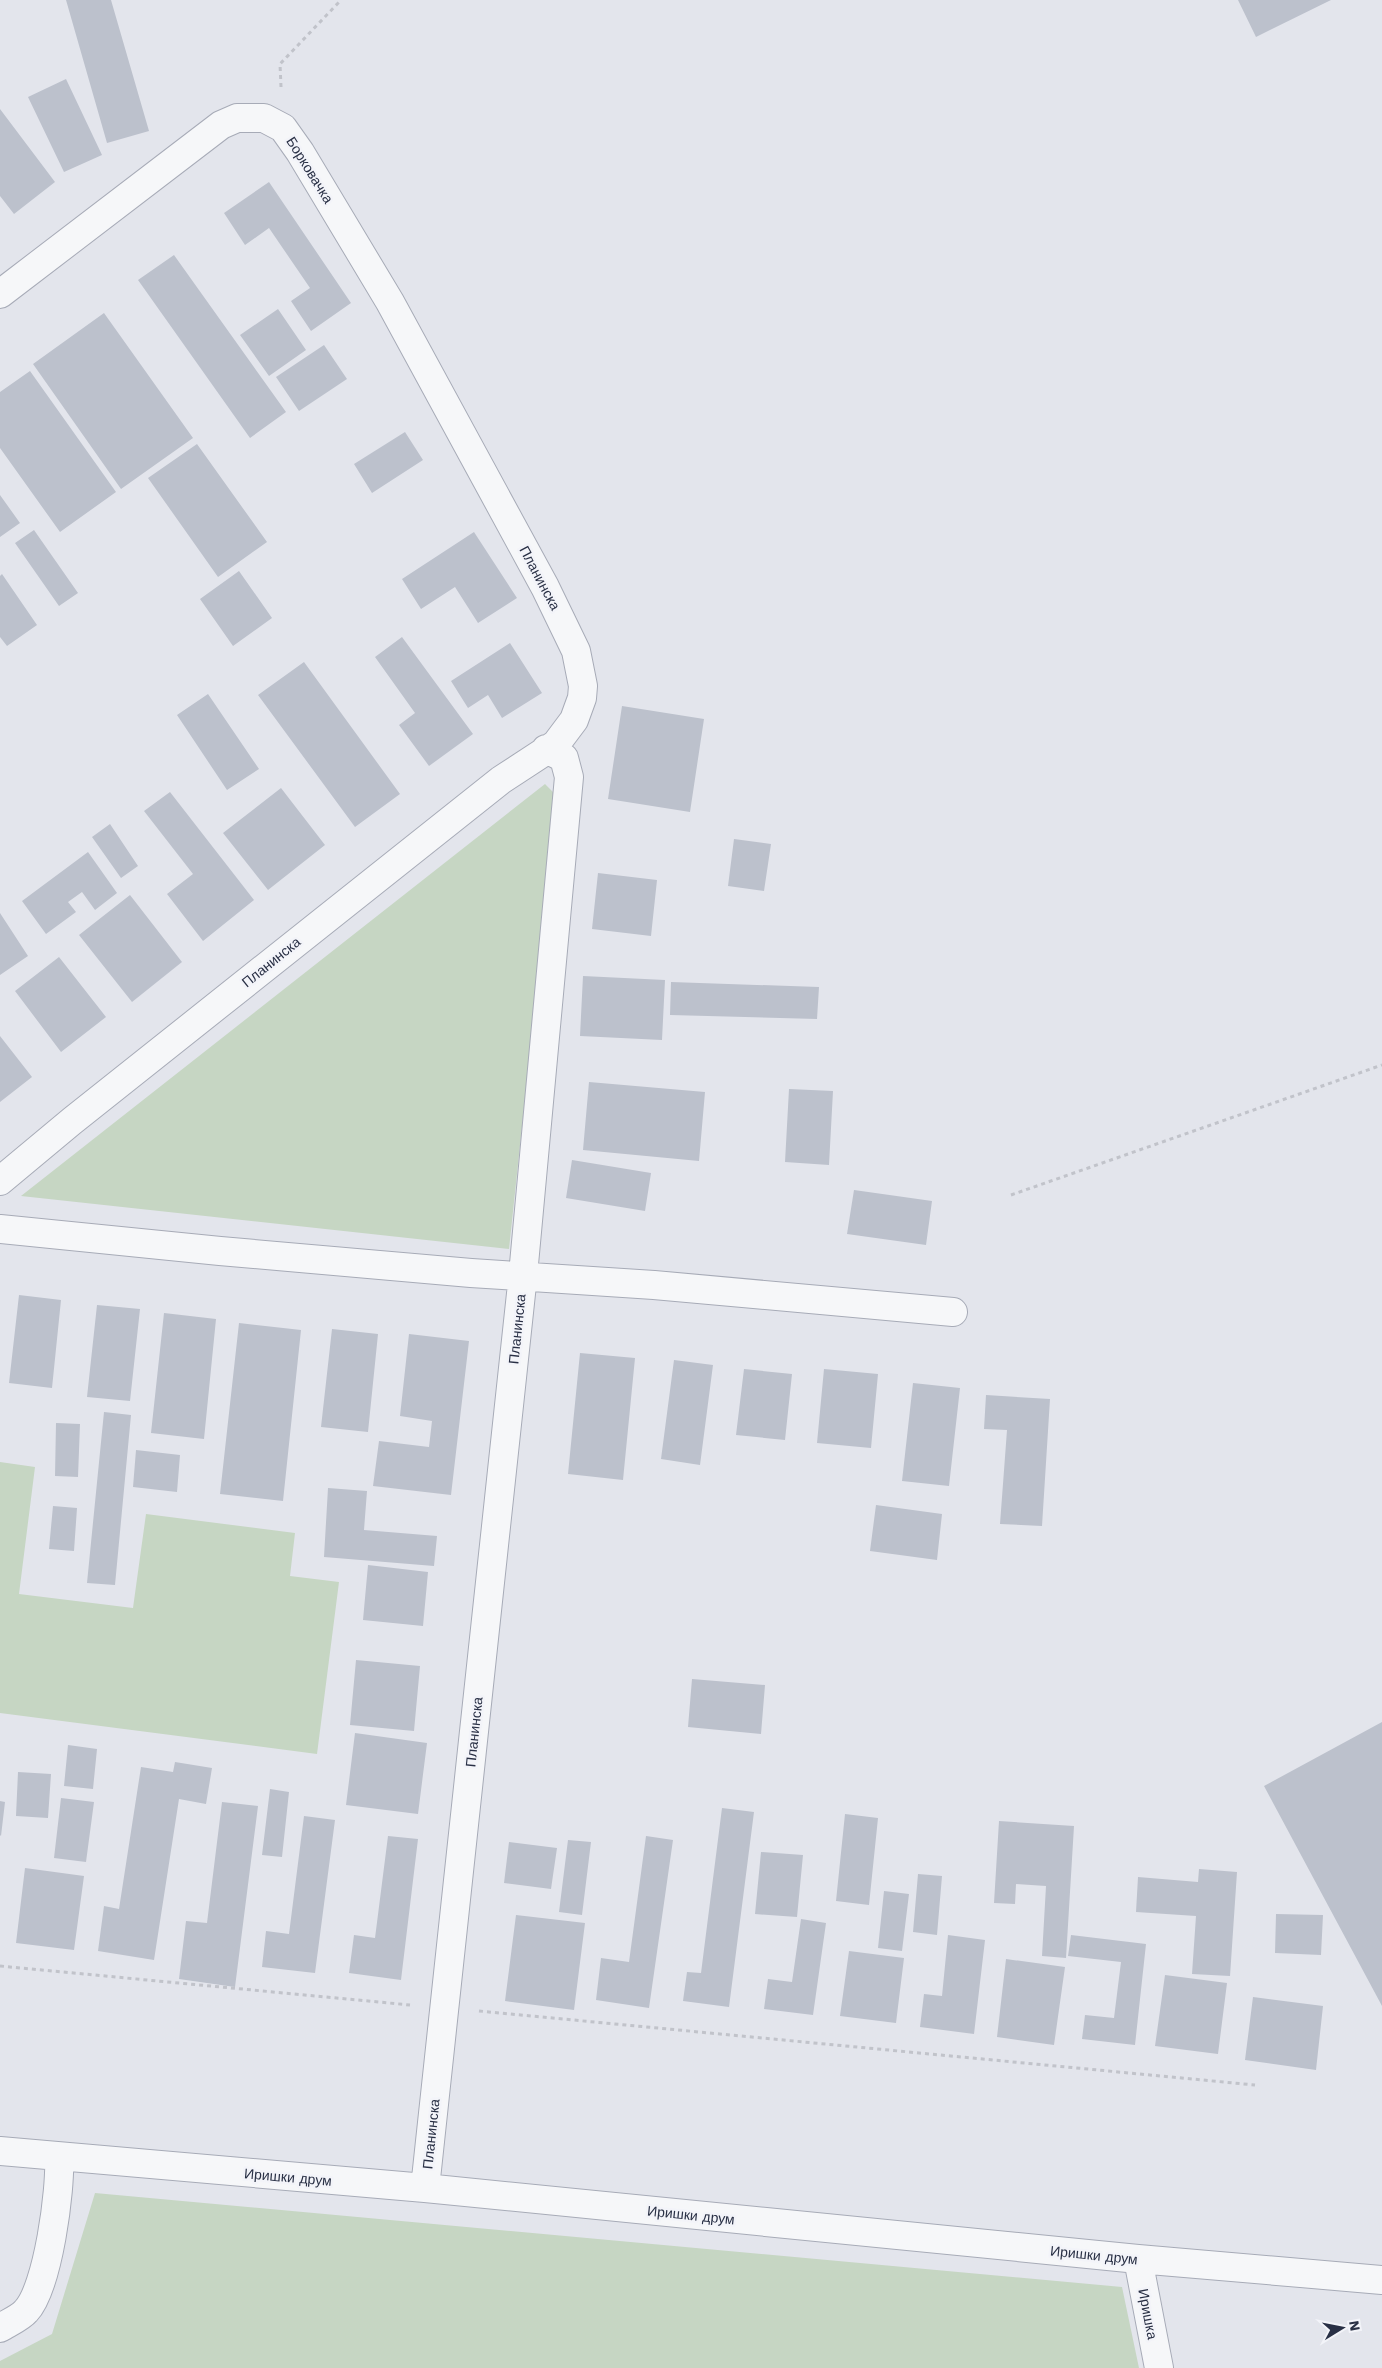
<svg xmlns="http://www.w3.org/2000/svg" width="1382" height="2368" viewBox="0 0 1382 2368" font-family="'Work Sans',sans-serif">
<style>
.green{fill:#c6d6c3}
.building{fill:#bcc1cc}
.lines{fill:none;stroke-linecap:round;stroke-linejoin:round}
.minor-casing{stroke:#a7abb7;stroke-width:30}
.path{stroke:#c1c3ca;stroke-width:3;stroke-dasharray:4 4;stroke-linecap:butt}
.minor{stroke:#f6f7f9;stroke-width:28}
.labels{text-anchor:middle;stroke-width:5;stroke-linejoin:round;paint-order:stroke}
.street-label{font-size:14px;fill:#293045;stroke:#f3f4f9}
</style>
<rect width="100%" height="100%" fill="#e3e5ec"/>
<path class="green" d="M545,784L557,796L509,1249L21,1196Z
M0,1462L35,1467L19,1594L133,1608L146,1514L295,1533L290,1576L339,1582L317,1754L0,1713Z
M95,2193L1122,2287L1139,2368H0V2361L52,2334Z"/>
<path class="building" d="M66,0H111L149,131L107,143Z
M1238,0H1331L1256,37Z
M66,79L102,155L64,172L28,97Z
M0,109L55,182L14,214L0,196Z
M269,182L351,303L311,331L291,301L310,288L269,228L245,245L224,213Z
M174,255L286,412L250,438L138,280Z
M278,309L306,350L269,376L240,335Z
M104,313L193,438L121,489L33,364Z
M324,345L347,379L299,411L276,377Z
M30,371L116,492L60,532L0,448V392Z
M405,432L423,460L372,493L354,464Z
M197,444L267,542L218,577L148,478Z
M0,495L20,523L0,537Z
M34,530L78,593L59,606L15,543Z
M474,532L517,598L478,623L455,587L421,609L402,579Z
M239,571L272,618L233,646L200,599Z
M2,574L37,625L7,646L0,637V576Z
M402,637L473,734L429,766L399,725L415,713L375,657Z
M510,643L542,693L502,718L488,695L468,708L451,681Z
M304,662L400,794L355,827L258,695Z
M208,694L259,769L227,790L177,715Z
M622,706L704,719L690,812L608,799Z
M281,788L325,845L268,890L223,833Z
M170,792L254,900L203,941L167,894L193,874L144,811Z
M110,824L138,866L121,878L92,837Z
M734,839L771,844L764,891L728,886Z
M88,852L117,893L95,910L82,892L68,902L76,912L46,934L22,901Z
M598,873L657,880L651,936L592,929Z
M130,895L182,962L132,1002L79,935Z
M0,913L28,956L0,975Z
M59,957L106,1017L61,1052L15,991Z
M583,976L665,980L662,1040L580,1036Z
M671,982L819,987L817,1019L670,1015Z
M0,1036L32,1077L0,1102Z
M589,1082L705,1092L699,1161L583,1150Z
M789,1089L833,1091L829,1165L785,1162Z
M572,1160L651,1173L645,1211L566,1198Z
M854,1190L932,1201L926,1245L847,1234Z
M19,1295L61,1300L52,1388L9,1383Z
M97,1305L140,1309L130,1401L87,1397Z
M164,1313L216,1319L204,1439L151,1433Z
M239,1323L301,1330L283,1501L220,1494Z
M332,1329L378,1334L368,1432L321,1427Z
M409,1334L469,1341L451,1495L373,1486L379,1441L429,1447L432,1421L400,1416Z
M580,1353L635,1358L623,1480L568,1474Z
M674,1360L713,1365L700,1465L661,1459Z
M744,1369L792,1374L785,1440L736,1435Z
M824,1369L878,1374L871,1448L817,1443Z
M913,1383L960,1388L949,1486L902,1481Z
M986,1395L1050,1399L1042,1526L1000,1524L1007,1430L984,1429Z
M104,1412L131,1415L115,1585L87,1583Z
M56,1423L80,1424L78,1477L55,1476Z
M136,1450L180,1455L177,1492L133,1487Z
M328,1488L367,1491L364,1530L437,1536L434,1566L324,1557Z
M876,1505L942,1514L937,1560L870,1551Z
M53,1506L77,1508L74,1551L49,1549Z
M368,1565L428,1572L423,1626L363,1620Z
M356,1660L420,1666L414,1731L350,1725Z
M692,1679L765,1685L761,1734L688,1727Z
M1382,1722V2006L1264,1786Z
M355,1733L427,1743L418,1814L346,1805Z
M68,1745L97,1749L93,1789L64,1786Z
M175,1762L212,1768L206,1804L179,1799L154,1960L98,1951L104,1906L119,1909L141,1767L173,1772Z
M18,1772L51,1774L48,1818L16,1816Z
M270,1789L289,1792L282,1857L262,1855Z
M61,1798L94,1802L86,1862L54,1858Z
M0,1801L5,1802L1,1836L0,1835Z
M222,1802L258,1806L235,1987L179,1979L186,1921L207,1923Z
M722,1808L754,1812L729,2007L683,2001L687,1972L701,1973Z
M845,1814L878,1818L869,1905L836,1901Z
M304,1816L335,1820L315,1973L262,1967L266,1931L289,1934Z
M999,1821L1074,1826L1066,1958L1042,1956L1046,1886L1016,1884L1015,1904L994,1903Z
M388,1836L418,1839L401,1980L349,1973L354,1935L375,1938Z
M646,1836L673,1840L649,2008L596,2000L601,1958L629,1962Z
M568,1840L591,1842L582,1915L559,1912Z
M509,1842L557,1848L551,1889L504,1883Z
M761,1852L803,1855L797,1917L755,1914Z
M25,1868L84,1876L74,1950L16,1943Z
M1199,1869L1237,1872L1230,1976L1192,1974L1196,1916L1136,1912L1138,1877L1198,1882Z
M918,1874L942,1876L937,1935L913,1932Z
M884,1891L909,1894L902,1951L878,1948Z
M1276,1914L1323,1915L1321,1955L1275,1953Z
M516,1915L585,1923L574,2010L505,2001Z
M801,1919L826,1923L813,2015L764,2009L768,1979L792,1982Z
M948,1935L985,1940L974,2034L920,2027L924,1994L942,1996Z
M1071,1935L1146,1944L1135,2045L1082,2039L1085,2015L1114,2018L1121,1962L1068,1956Z
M849,1951L904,1958L896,2023L840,2016Z
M1006,1959L1065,1967L1054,2045L997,2037Z
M1165,1975L1227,1983L1218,2054L1155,2046Z
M1253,1997L1323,2006L1316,2070L1245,2060Z"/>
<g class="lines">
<defs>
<path id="minor" d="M0,294L221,125L237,118H264L283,128L300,152L390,302L545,587L576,651L583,686L582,698L574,720L556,744L501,780L72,1121L0,1181
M0,1229L220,1251L471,1273L654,1285L953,1312
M0,2151L425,2188L1138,2259L1382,2280
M425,2188L523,1275L569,777L564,758L546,749
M1138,2259L1159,2368
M0,2328C8,2323 20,2318 26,2311C48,2288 61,2189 59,2157"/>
</defs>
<use href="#minor" class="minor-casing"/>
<path class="path" d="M281,87L280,64L341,0
M1011,1195L1382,1065
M0,1966L410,2005
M479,2011L1255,2085"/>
<use href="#minor" class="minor"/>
</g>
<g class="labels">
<g class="street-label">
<text transform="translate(310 170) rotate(58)" y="5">Борковачка</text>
<text transform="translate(540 578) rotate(62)" y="5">Планинска</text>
<text transform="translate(271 962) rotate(-39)" y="5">Планинска</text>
<text transform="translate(517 1329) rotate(-84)" y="5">Планинска</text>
<text transform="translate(474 1732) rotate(-84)" y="5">Планинска</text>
<text transform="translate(431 2134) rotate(-84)" y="5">Планинска</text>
<text transform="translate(288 2177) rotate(5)" y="5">Иришки друм</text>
<text transform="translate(691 2215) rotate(6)" y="5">Иришки друм</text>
<text transform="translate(1094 2255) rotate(6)" y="5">Иришки друм</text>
<text transform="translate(1148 2314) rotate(79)" y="5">Иришка</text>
</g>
</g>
<g transform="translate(1342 2328) rotate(80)" stroke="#f3f4f9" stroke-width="4" paint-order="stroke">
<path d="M0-4L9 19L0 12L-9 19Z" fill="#293045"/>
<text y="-8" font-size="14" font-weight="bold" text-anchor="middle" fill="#293045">N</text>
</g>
</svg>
